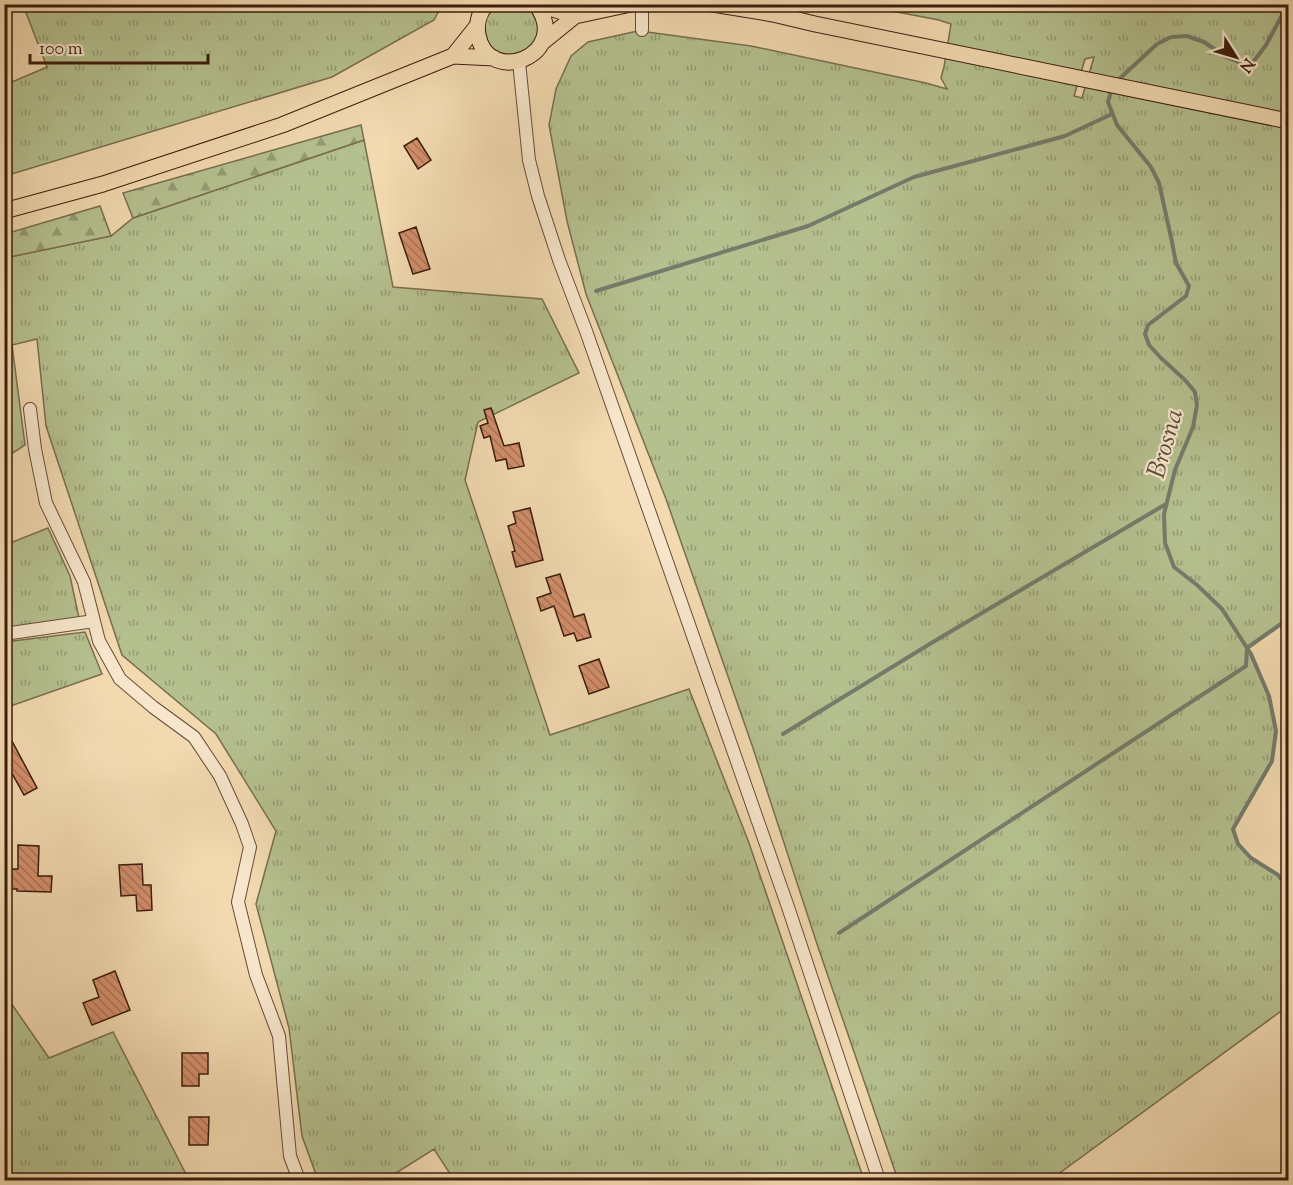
<svg xmlns="http://www.w3.org/2000/svg" width="1293" height="1185" viewBox="0 0 1293 1185" font-family="'Sorts Mill Goudy',serif">
<style>
.grass{fill:url(#grass-tufts);stroke:#796e4e;stroke-width:1.5;fill-rule:evenodd}
.forest{fill:url(#forest-firs);stroke:#796e4e;stroke-width:1.5}
.lines{fill:none;stroke-linecap:round;stroke-linejoin:round}
.stream{stroke:#757b6b;stroke-width:4}
.building{fill:url(#building-back-hatch);stroke:#3d1d0d;stroke-width:1.5}
.minor-casing{stroke:#6a4c36;stroke-width:14}
.major-casing{stroke:#3d1d0d;stroke-width:17}
.minor{stroke:#f7e6cc;stroke-width:12}
.major{stroke:#f2d9b0;stroke-width:15}
.labels{text-anchor:middle;stroke-width:4.5;stroke-linejoin:round;paint-order:stroke}
.water-label{font-size:26px;font-style:italic;fill:#594c3c;stroke:#f7e6cc}
</style>
<defs>
<pattern id="grass-tufts" width="24" height="20" patternUnits="userSpaceOnUse" patternTransform="scale(1.5)"><rect width="24" height="20" fill="#b5c08f"/><path d="M3 7l-1-3M5 7V3M7 7l1-3M15 17l-1-3M17 17v-4M19 17l1-3" fill="none" stroke="#949b73"/></pattern>
<pattern id="forest-firs" width="22" height="20" patternUnits="userSpaceOnUse" patternTransform="scale(1.5)"><rect width="22" height="20" fill="#b5c08f"/><path d="M5 1l3.5 6h-7zM16 11l3.5 6h-7z" fill="#949b73"/></pattern>
<pattern id="building-back-hatch" width="6" height="6" patternUnits="userSpaceOnUse" patternTransform="scale(1.5)"><rect width="6" height="6" fill="#d28e6b"/><path d="M-1 5l2 2M0 0l6 6M5-1l2 2" fill="none" stroke="#ac7356"/></pattern>
</defs>
<rect width="100%" height="100%" fill="#f2d9b0"/>
<filter id="stains"><feTurbulence type="fractalNoise" baseFrequency=".00333" numOctaves="4"/><feColorMatrix values="0 0 0 0 .2 0 0 0 0 .09 0 0 0 0 .02 0 0 0 .5 -.17"/></filter>
<radialGradient id="worn" r=".72"><stop offset=".6" stop-color="#630" stop-opacity="0"/><stop offset="1" stop-color="#630" stop-opacity=".3"/></radialGradient>
<path class="grass" d="M23,5H442L434,20L332,77L5,176V85L47,67Z
M500,5H523L530,9L539,26L538,35L529,50L505,56C501,53 495,51 491,48C489,45 488,42 487,39C482,25 486,11 500,5Z
M860,5H1288V619L1247,648L1269,696L1276,731L1272,761L1233,829L1238,844L1251,858L1278,875L1288,888V1006L1050,1180H898L818,947L753,748L666,499L586,294L567,221L549,125L556,89L571,56L588,42L642,30L647,32L751,46L926,83L947,89L941,78L944,67L951,24L939,20ZM1094,57L1082,98L1074,96L1085,59Z
M364,140L393,287L542,299L579,373L478,422L465,480L550,735L689,689L749,843L864,1180H454L434,1149L385,1180H318L302,1136L289,1028L256,904L276,831L216,734L122,655L46,426L37,339L12,345L25,445L5,458L4,258L111,236L133,218Z
M48,528L70,576L79,618L5,630V545Z
M85,632L102,674L5,708V642Z
M4,1000L11,1003L49,1058L113,1032L189,1180H5Z"/>
<path class="forest" d="M361,125L364,140L133,218L123,193Z
M100,206L111,236L5,258V234Z"/>
<g class="lines">
<path class="stream" d="M1287,6L1288,16
M1116,82L1157,44L1171,37L1187,36L1204,42L1226,57L1243,64L1254,61L1266,45L1288,4
M1112,88L1108,102L1117,125L1151,167L1159,183L1172,242L1176,263L1189,286L1186,296L1148,325L1145,334L1149,345L1161,358L1185,380L1195,392L1197,405L1193,427L1175,470L1164,514L1165,543L1174,567L1197,585L1222,609L1251,654L1269,696L1276,731L1272,761L1233,829L1238,844L1251,858L1278,875L1288,888
M596,291L808,226L914,177L1065,136L1112,114
M783,734L933,642L1166,504
M839,933L1246,666L1247,648L1288,619"/>
</g>
<path class="building" d="M417,138L431,160L418,169L404,146Z
M416,227L430,269L413,274L399,233Z
M491,408L504,446L519,443L524,466L508,469L506,459L496,461L490,436L484,438L480,426L488,423L484,410Z
M530,508L543,560L516,567L512,552L515,551L508,526L516,523L513,512Z
M560,574L574,617L584,614L591,637L577,641L574,633L564,636L554,606L541,611L537,598L551,593L546,578Z
M599,659L609,687L589,694L579,666Z
M4,726L37,788L24,795L4,759Z
M18,845L39,846L38,876H52L51,892L17,891V889H4V869H18Z
M142,864L143,885H151L152,910L137,911L136,895L121,896L119,865Z
M115,971L130,1010L92,1025L83,1003L99,997L93,980Z
M182,1053H208V1074H199V1086H182Z
M189,1117H209L208,1145H189Z"/>
<g class="lines">
<defs>
<path id="minor" d="M642,4V30
M519,62L529,160L538,196L559,260L586,331L788,907L879,1180
M30,409L35,449L46,503L84,582L99,641L120,679L153,707L194,737L220,776L242,824L250,847L238,902L256,975L279,1036L290,1156L299,1180
M4,634L94,621"/>
<path id="major" d="M487,4C479,12 476,24 478,35C488,88 573,55 536,4
M537,4L575,16L631,4
M713,4L773,14L815,24L1288,121
M543,42L575,16
M453,56L477,26
M4,211L103,184L282,125L453,56L494,58"/>
</defs>
<use href="#minor" class="minor-casing"/>
<use href="#major" class="major-casing"/>
<use href="#minor" class="minor"/>
<use href="#major" class="major"/>
</g>
<g class="labels">
<g class="water-label">
<text transform="translate(1164 443) rotate(-74)" y="9">Brosna</text>
</g>
</g>
<rect width="1293" height="1185" fill="none" stroke="#f2d9b0" stroke-width="24"/>
<rect x="6" y="6" width="1281" height="1173" fill="none" stroke="#3d1d0d" stroke-width="3"/>
<rect x="12" y="12" width="1269" height="1161" fill="none" stroke="#3d1d0d" stroke-width="1.5"/>
<g transform="translate(1236 57) rotate(127)" stroke="#f7e6cc" stroke-width="4.5" paint-order="stroke">
<path d="M0-4.5L10 22L0 15L-10 22Z" fill="#3d1d0d"/>
<text y="-9" font-size="16" font-weight="bold" text-anchor="middle" fill="#3d1d0d">N</text>
</g>
<path d="M30 54v9h178v-9" fill="none" stroke="#3d1d0d" stroke-width="3"/>
<text x="39" y="54" font-size="18" fill="#3d1d0d" stroke="#f7e6cc" stroke-width="4.5" paint-order="stroke">100 m</text>
<rect width="100%" height="100%" filter="url(#stains)"/>
<rect width="100%" height="100%" fill="url(#worn)"/>
</svg>
